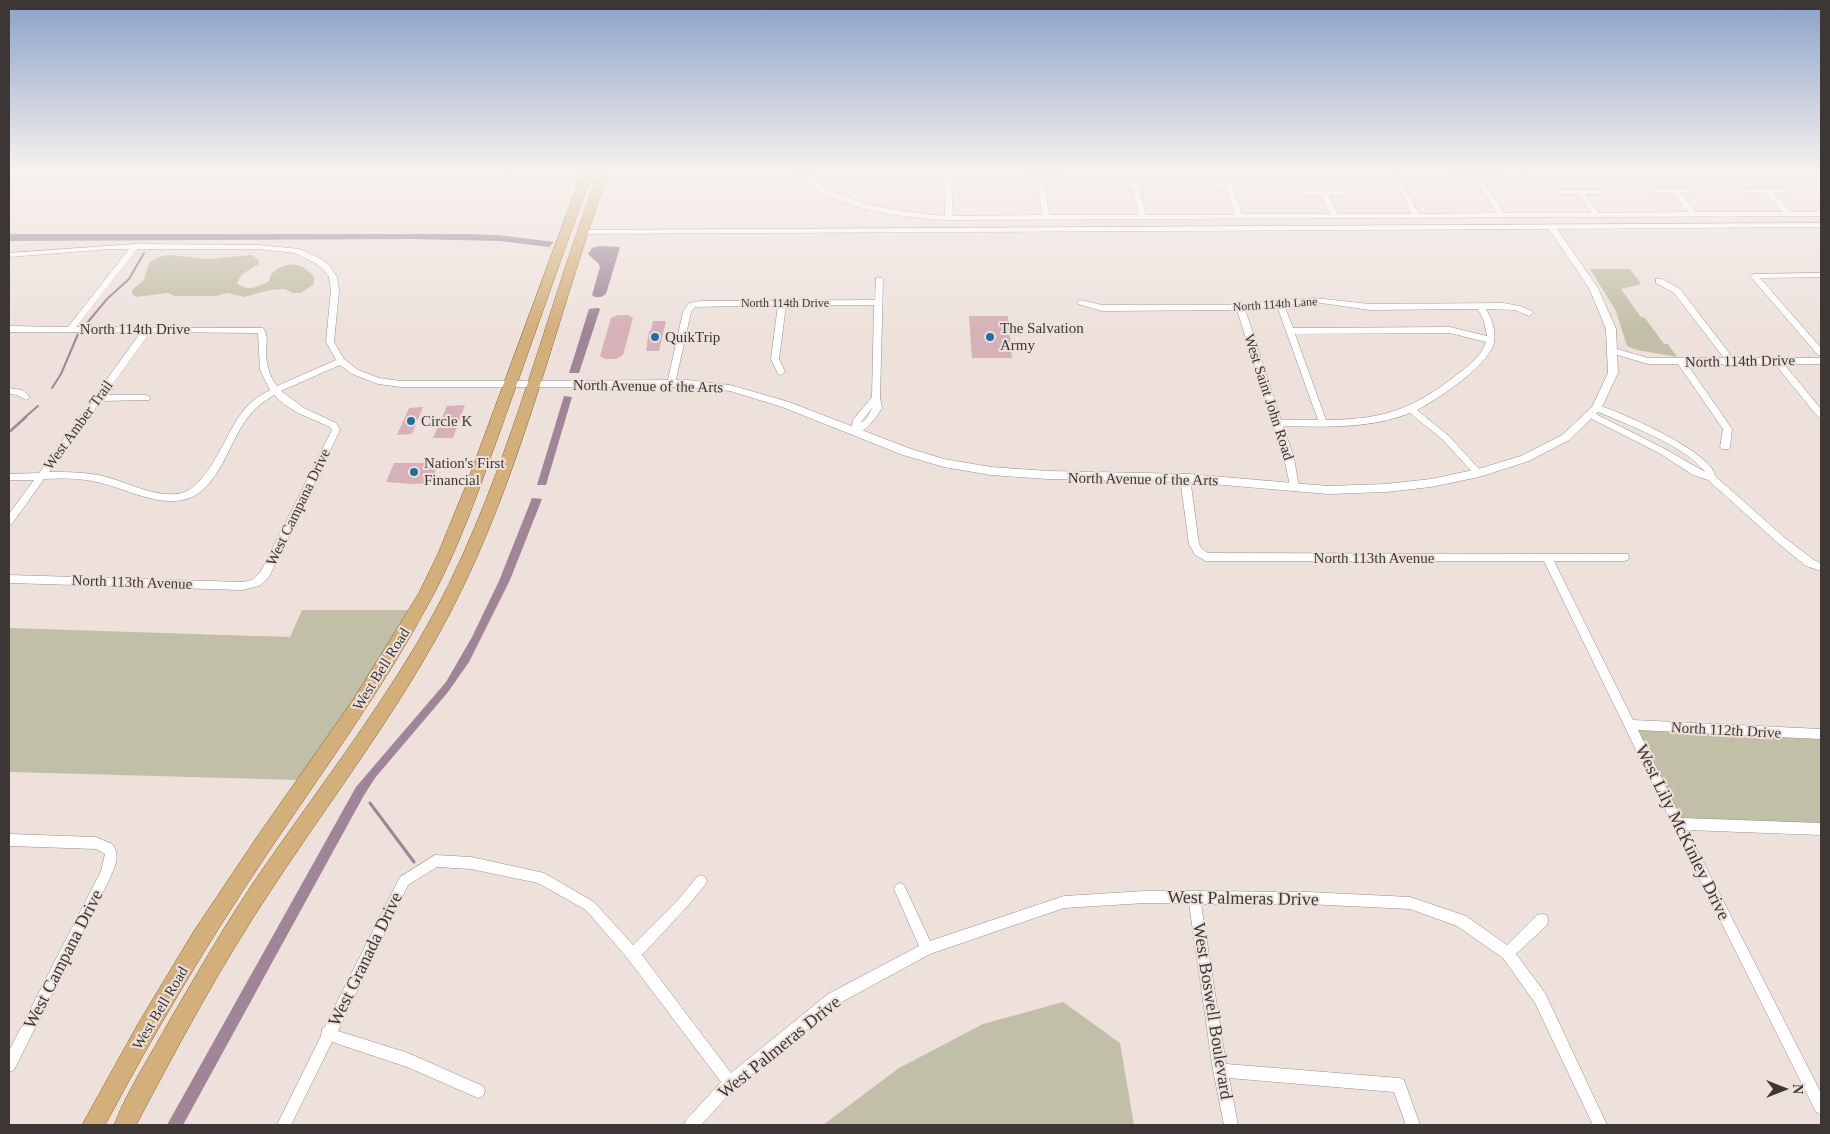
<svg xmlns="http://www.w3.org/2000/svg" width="1830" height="1134" viewBox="0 0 1830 1134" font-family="'Times New Roman',serif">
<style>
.green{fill:#c2bfa8}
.water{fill:#a08598}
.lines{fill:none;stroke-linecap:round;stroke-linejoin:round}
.stream-far2{stroke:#a08598;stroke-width:2}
.stream-far1{stroke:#a08598;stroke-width:2.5}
.stream{stroke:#a08598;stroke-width:3}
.building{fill:#d6b1b7}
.minor-casing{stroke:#9a8e89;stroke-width:1}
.tertiary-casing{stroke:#9a8e89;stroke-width:1}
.primary-casing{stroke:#8b632a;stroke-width:1}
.minor{fill:#fff;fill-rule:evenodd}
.tertiary{fill:#fff;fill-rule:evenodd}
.primary{fill:#d3af7c;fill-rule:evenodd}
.poi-dot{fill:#236ea1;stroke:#eee1dc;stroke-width:2}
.labels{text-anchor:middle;stroke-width:4;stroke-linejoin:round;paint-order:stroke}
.far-street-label{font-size:12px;fill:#3c3735;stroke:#eee1dc}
.poi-label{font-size:15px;fill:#3c3735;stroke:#eee1dc;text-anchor:start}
.street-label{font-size:15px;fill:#3c3735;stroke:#eee1dc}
.near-street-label{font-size:18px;fill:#3c3735;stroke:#eee1dc}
</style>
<rect width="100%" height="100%" fill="#eee1dc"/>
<path class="green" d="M168,255L208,259L251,255L258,259L259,264L242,274L237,283C246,292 259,287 269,281L271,274C286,261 301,261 314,277V284L301,293H293L284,289L270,290L244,297L227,293L216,296H175L168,293L136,297L132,294L133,289L144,280C149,262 148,259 168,255Z
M1590,269H1630L1641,284L1621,289L1641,317L1645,318L1664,344H1668L1677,357L1637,350L1627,346L1616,311Z
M302,610H410L368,679L299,780L9,772V628L290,637Z
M1630,725L1821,734V829L1678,824Z
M1063,1002L1120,1043L1134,1125H823L899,1068L983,1024Z"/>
<path class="water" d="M9,234H468L497,235L554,242L549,247L499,241L411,239L9,241Z
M599,246L620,247L606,294L601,297H595L592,295L600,267L598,263L588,254L592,248Z
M598,308L600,309L579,373H569L589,309Z
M564,396L572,397L546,485H537Z
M532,498L542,499L510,580L469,662L448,692L375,778L363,797L183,1125H167L356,787L446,682L472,637L499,581Z"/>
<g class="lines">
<path class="stream-far2" d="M87,323L107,299L129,279L144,253
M52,388L61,374L78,334
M24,418L38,406"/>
<path class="stream-far1" d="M9,432L26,417"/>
<path class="stream" d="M370,803L414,862"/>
</g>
<path class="building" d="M618,315H628L633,318L623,355L616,359H605L600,356L611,318Z
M969,316H1008L1012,358H972Z
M653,321H666L659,351H646L649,331L651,330Z
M465,405L453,438H433L447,406Z
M423,407L412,434L397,435L409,408Z
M394,463H438L431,483L414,484L386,482Z"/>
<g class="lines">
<defs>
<path id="minor" d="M792,171H800L833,192L870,205L908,212L945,216L944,180H927L924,178L925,177H968L969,178L966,180H951L953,216L1042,215L1037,179L1018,178V176L1020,175L1060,176V178L1044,179L1049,215H1139L1132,187L1113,186V184L1115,183L1156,184V186L1139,187L1146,215H1235L1226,187L1206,186V184L1208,183L1249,184V186L1233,187L1242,214H1330L1321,195H1301V191H1346V195H1329L1338,214H1412L1390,171H1397L1419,214L1497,213L1474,177H1455L1452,175L1455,173H1494L1497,175L1496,176L1481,177L1504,213H1592L1578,194H1557L1556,192L1560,190H1603L1604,192L1600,194H1585L1599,213L1688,212L1672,193H1650L1649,191L1653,189H1695L1696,191L1692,193H1680L1696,212H1783L1765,193H1747L1743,191L1747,189H1785L1789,191L1788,193H1773L1791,212H1821V216L949,220C896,217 833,210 792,171Z
M136,244L258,245L300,249L321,259L329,265L337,277L339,290L334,342L344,359L358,370L379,378L401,381H510L514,384L510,387H401L378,384L352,374L340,365L281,391L304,408L336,423L340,430L269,577L259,586L242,590L9,583V575L242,582L252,580L261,571L332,430L330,427L298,413L285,405L274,395C264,401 255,408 248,417C226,445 218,500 174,501C149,502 125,489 101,483C82,478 63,478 44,479L12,524L9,525V514L34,480H9V474L39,473L141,332H9V326L68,327L129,249H110L9,257V253ZM137,249H258L295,253L315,263L323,269L329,277L331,290L326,342L336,360L277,386C269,376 266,363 266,351C266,342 269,336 263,328L76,327ZM150,332L258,333L260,370L270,390C259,396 248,403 241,414C224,436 207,492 176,494C151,496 127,482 103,476C85,472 67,472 49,472L101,401L149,400L150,398L149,396L146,395H105Z
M1821,273V277L1760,278L1821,348V356L1818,355L1750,276L1754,274Z
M876,278H882L883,280L880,398L882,408C875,419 867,430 855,435L851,432L853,420L872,397L874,305H786L779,359L785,372L781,375L778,374L771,359L778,305L695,307L691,312L675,384L671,387L667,384L683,312L689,303L700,301L875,300ZM873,407L866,419L860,423Z
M1656,279H1662L1680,289L1733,358H1821V364H1784L1821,409V418L1818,417L1775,364H1687L1732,429L1730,447L1728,449H1722L1720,447L1723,429L1678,364H1648L1611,353L1610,351L1614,348L1648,358H1724L1674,293L1656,283Z
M1314,298L1370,304L1503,303L1520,306L1532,311L1533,313L1529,316L1515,310L1486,309C1492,319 1496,331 1494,342C1490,365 1438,399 1417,410L1449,436L1481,471L1483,473L1481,475H1475L1443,440L1410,413C1369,429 1326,427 1283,426L1294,458L1299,488L1297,490H1291L1284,458L1237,310L1102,311L1078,304L1077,302L1081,300L1102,305H1234L1275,301L1279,300L1282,301ZM1314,302L1370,310L1478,309L1484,321L1487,336L1450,327L1293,328L1284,305ZM1277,306L1318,420H1281L1245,309ZM1450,333L1486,342C1481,356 1471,364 1459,373C1415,408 1386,419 1329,420H1326L1295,334Z
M9,388L22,390L30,397L26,400L17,395L9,394Z
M1597,405C1624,413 1693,445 1710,466C1713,469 1714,473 1715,476L1785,538L1814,560L1821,563V571L1806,566L1779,544L1708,480L1693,475L1659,453L1588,417L1587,415L1588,413H1594L1665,449L1705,472C1687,446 1623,423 1594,410L1593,408Z
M1185,475L1190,478L1199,544L1202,549L1208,553L1628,554L1629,557L1628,560L1624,561H1554L1633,720L1821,729V739L1638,730L1681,818L1821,823V835L1687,830L1821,1093V1114L1816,1112L1674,828L1544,561H1206L1195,555L1189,544L1180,478Z
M9,834L96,837L112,844C121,855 115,866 110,878L14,1070L9,1072V1051L101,871L105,854L96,849L9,846Z
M435,855L471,857L544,873L594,902L633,945L677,901L697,877L701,875L705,877L707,881L705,885L685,909L642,955L731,1073L828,994L919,946L894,889L896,885L900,883L904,885L930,941L1064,896L1145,891H1194L1308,892L1410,897L1466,916L1507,945L1537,915L1542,914L1547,915L1548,920L1547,925L1516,954L1545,993L1607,1125H1593L1535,1003L1503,958L1457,926L1410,909L1308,904H1201L1226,1064L1399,1078L1404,1080L1420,1125H1406L1394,1092L1229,1078L1238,1125H1224L1213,1070L1189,903H1145L1064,908L930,954L838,1004L735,1088L701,1125H684L686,1120L721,1082L628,959L586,910L538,883L471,869L437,867L408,885L338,1031L408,1053L483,1086L485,1091L483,1096L478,1098L407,1067L332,1042L291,1125H277L321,1036L322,1029L324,1028L400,877Z"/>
<path id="tertiary" d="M1821,223V227L1557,229L1598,288L1616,329L1618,373L1601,409L1569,440L1529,461L1479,477L1431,487L1386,492L1328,494L1189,482L1048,479L991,475L944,467L903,455L782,407L730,391L687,387H510L505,384L510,381L687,380L730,385L789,402L911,449L944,459L991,467L1048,471L1189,474L1328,486L1386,484L1431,479L1478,469L1521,456L1562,435L1592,407L1608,373L1606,329L1589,288L1549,229L583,234L579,232L583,230Z"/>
<path id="primary" d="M583,171H593C561,258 531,345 500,431C479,489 459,548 430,601C383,689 324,769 269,851C209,940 155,1031 105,1125H82L138,1024L194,931L257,837L353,700L419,593L438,554L465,488Z
M599,171H609C556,318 523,472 451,611C400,709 333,796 273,887C222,963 179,1044 136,1125H114C127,1091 152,1053 170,1020C199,970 228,920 260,873C314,795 371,721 419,640C504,495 540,328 599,171Z"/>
</defs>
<use href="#minor" class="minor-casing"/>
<use href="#tertiary" class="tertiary-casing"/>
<use href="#primary" class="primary-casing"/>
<use href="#minor" class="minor"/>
<use href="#tertiary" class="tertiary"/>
<use href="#primary" class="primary"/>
</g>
<linearGradient id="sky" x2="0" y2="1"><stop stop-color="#8ba1c8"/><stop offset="0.52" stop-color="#f7f2ef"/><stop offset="1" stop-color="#f7f2ef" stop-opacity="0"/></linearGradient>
<rect width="1830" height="330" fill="url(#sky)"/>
<g class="poi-dot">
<circle cx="655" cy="337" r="5"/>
<circle cx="990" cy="337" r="5"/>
<circle cx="411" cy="421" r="5"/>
<circle cx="414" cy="472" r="5"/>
</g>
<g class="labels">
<g class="far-street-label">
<text x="785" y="307">North 114th Drive</text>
<text transform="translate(1275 304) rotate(-4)" y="4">North 114th Lane</text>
</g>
<g class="poi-label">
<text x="1000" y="333">The Salvation<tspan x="1000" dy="17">Army</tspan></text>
<text x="665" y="342">QuikTrip</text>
<text x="421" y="426">Circle K</text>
<text x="424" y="468">Nation's First<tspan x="424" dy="17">Financial</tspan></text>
</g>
<g class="street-label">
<text x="135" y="334">North 114th Drive</text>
<text transform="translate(1740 361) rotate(-1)" y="5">North 114th Drive</text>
<text transform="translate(648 386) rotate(1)" y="5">North Avenue of the Arts</text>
<text transform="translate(1269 397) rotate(72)" y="5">West Saint John Road</text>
<text transform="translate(78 425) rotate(-54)" y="5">West Amber Trail</text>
<text transform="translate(1143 479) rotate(1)" y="5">North Avenue of the Arts</text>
<text transform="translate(298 507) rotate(-64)" y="5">West Campana Drive</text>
<text x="1374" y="563">North 113th Avenue</text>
<text transform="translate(132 582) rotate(2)" y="5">North 113th Avenue</text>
<text transform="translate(381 669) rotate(-58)" y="5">West Bell Road</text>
<text transform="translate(1726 730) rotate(3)" y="5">North 112th Drive</text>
<text transform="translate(160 1008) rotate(-59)" y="5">West Bell Road</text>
</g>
<g class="near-street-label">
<text transform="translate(1683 832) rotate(64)" y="6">West Lily McKinley Drive</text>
<text transform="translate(1243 898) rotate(1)" y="6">West Palmeras Drive</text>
<text transform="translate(63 959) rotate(-63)" y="6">West Campana Drive</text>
<text transform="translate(365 959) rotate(-64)" y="6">West Granada Drive</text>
<text transform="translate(1213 1011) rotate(81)" y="6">West Boswell Boulevard</text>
<text transform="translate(779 1047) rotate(-39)" y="6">West Palmeras Drive</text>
</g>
</g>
<rect width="1830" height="1134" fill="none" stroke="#3c3735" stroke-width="20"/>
<g transform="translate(1785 1089) rotate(90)" stroke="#eee1dc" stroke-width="4" paint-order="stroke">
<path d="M0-4L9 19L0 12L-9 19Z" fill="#3c3735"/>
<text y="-8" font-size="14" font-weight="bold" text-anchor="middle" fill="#3c3735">N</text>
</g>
</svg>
